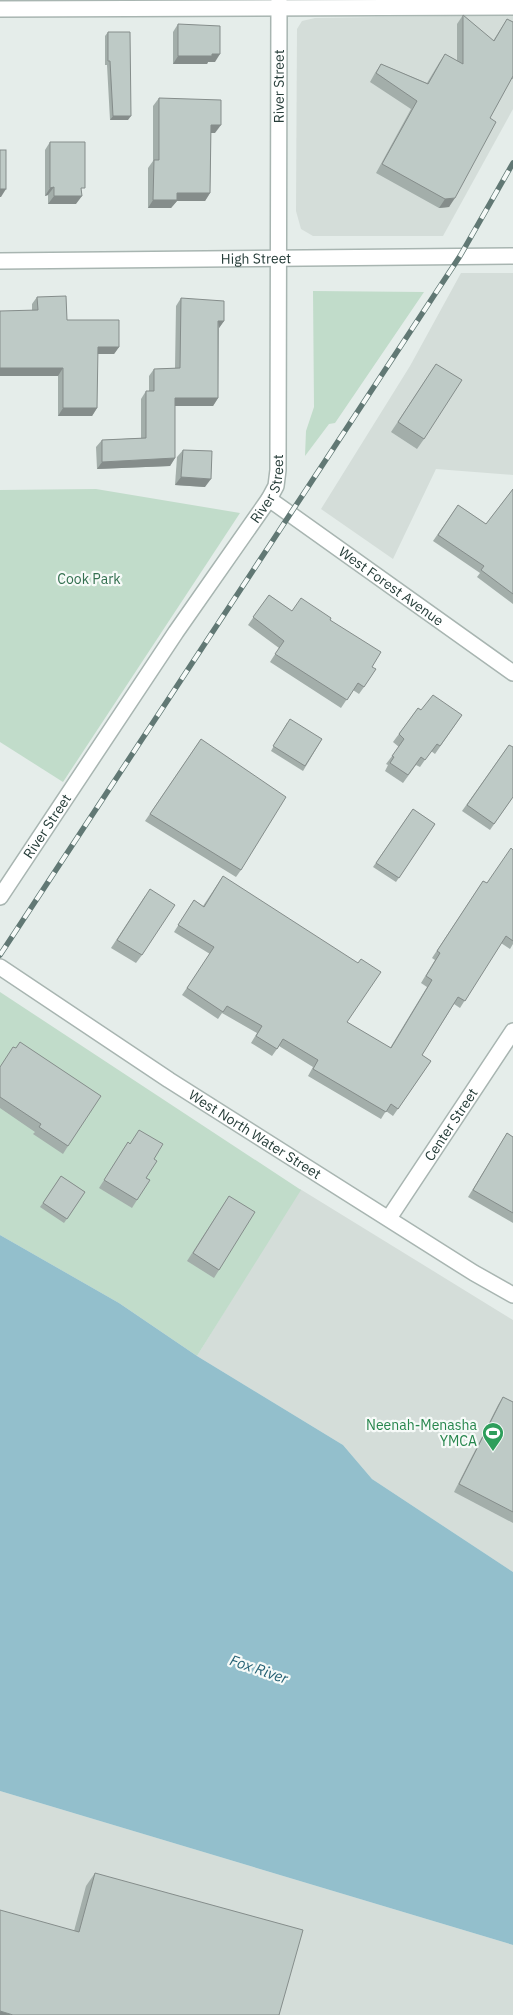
<svg xmlns="http://www.w3.org/2000/svg" width="513" height="2015" font-family="'IBM Plex Sans',sans-serif">
	<style>
		.built { fill: #d4ddd9 }
		.green { fill: #c1dcca }
		.water { fill: #93bfcc }
		.lines { fill: none; stroke-linecap: round; stroke-linejoin: round }
		.minor-casing { stroke: #a8b5b1; stroke-width: 18 }
		.minor { stroke: #fff; stroke-width: 15 }
		.rail-casing { stroke: #617874; stroke-width: 5.5 }
		.rail { stroke: #f6faf8; stroke-width: 4; stroke-dasharray: 11; stroke-linecap: butt }
		.wall { fill: #a3aeaa }
		.shaded-wall { fill: #858d8b }
		.building { fill: #becac6; stroke: #858d8b }
		.labels { text-anchor: middle; dominant-baseline: central; stroke-width: 4.5; stroke-linejoin: round; paint-order: stroke }
		.street-label { font-size: 14px; fill: #263d39; stroke: #f6faf8 }
		.park-label { font-size: 14px; fill: #347050; stroke: #f6faf8 }
		.leisure-label { font-size: 14px; fill: #27864d; stroke: #f6faf8; text-anchor: end }
		.water-label { font-size: 15px; font-style: italic; fill: #266174; stroke: #f6faf8 }
	</style>
	<rect width="100%" height="100%" fill="#e5edea"/>
	<g class="built">
		<path d="M513 15V109L443 236H313L301 229 296 211 297 29 302 21 315 18Z"/>
		<path d="M461 273H513V475L436 469 393 559 321 509 410 366Z"/>
		<path d="M300 1189 513 1320V1572L372 1479 343 1445 197 1356Z"/>
		<path d="M0 1791 513 1945V2015H0Z"/>
	</g>
	<g class="green">
		<path d="M313 291 424 292 335 423 329 424 305 456 306 431 314 407Z"/>
		<path d="M96 489 240 513 63 782 0 742V490Z"/>
		<path d="M0 992 301 1190 197 1356 119 1303 0 1235Z"/>
	</g>
	<path class="water" d="M0 1235 119 1303 197 1356 343 1445 372 1479 513 1572V1945L0 1791Z"/>
	<g class="lines">
		<g class="minor-casing">
			<g id="minor">
				<path d="M0 9 513 7"/>
				<path id="s1" d="M0 261 513 256"/>
				<path id="s2" d="M269 499 513 673"/>
				<path id="s3" d="M0 897 176 632 269 499 276 486 278 470 279 0"/>
				<path id="s4" d="M0 967 169 1080 474 1273 513 1295"/>
				<path id="s5" d="M389 1218 513 1031"/>
			</g>
		</g>
		<use href="#minor" class="minor"/>
		<g class="rail-casing">
			<path id="rail" d="M0 955 460 256 513 163"/>
		</g>
		<use href="#rail" class="rail"/>
	</g>
	<g class="wall">
		<path d="M463 15 493 41 507 19 513 22V79H511L490 118 449 207 439 208 376 173 411 109 370 82 375 73 381 64 427 83 439 63 445 54 457 61V24Z"/>
		<path d="M178 24 215 62H208L207 64H173V32Z"/>
		<path d="M108 32 128 120H110L107 65H105V36Z"/>
		<path d="M159 98 215 133H211L210 193 205 201H177L171 208H148V168L153 161V106Z"/>
		<path d="M50 142 76 204H48V195L45 196V150Z"/>
		<path d="M37 297 67 320 119 347 114 354H97V408L92 416H58V376H0L32 310V304Z"/>
		<path d="M181 298 224 321 219 328 218 398 213 406H175V458L170 466 97 469 96 447 102 440 141 438V399L146 391H149V376L154 369 175 368 176 306Z"/>
		<path d="M436 364 424 439 417 449 391 432Z"/>
		<path d="M183 450 205 487 175 485 177 457Z"/>
		<path d="M513 489V604L477 577 480 573 433 541 458 505 486 524Z"/>
		<path d="M269 595 372 667 364 687 359 694 353 690 341 708 270 662 279 648 248 625Z"/>
		<path d="M418 708 421 710 462 715 435 754 431 751 420 767 416 765 403 783 385 771 388 765 386 764 399 747 393 742Z"/>
		<path d="M287 723 322 739 303 771 271 751Z"/>
		<path d="M201 739 241 870 236 877 145 821Z"/>
		<path d="M509 745 513 797 490 830 462 811Z"/>
		<path d="M413 809 435 824 396 882 373 867Z"/>
		<path d="M513 850V944L510 949 501 943 460 1008 454 1004 422 1055 431 1061 393 1116 386 1111 381 1119 308 1076 313 1067 279 1046 272 1056 251 1043 257 1033 222 1013 218 1019 182 995 210 954 174 932 194 900 203 906 223 876 347 1022 390 1048 427 987 421 983 435 960 432 958 483 881 487 883Z"/>
		<path d="M145 896 142 955 136 963 111 948Z"/>
		<path d="M0 1066 68 1146 63 1154 33 1134 35 1132 0 1108Z"/>
		<path d="M507 1133 513 1137V1223L468 1197Z"/>
		<path d="M128 1142 154 1159 137 1200 132 1208 99 1188Z"/>
		<path d="M61 1176 85 1192 64 1223 40 1207Z"/>
		<path d="M229 1196 219 1270 214 1278 187 1261Z"/>
		<path d="M503 1397 513 1402V1523L454 1492 498 1405Z"/>
		<path d="M95 1873 279 2015 74 1931 86 1886Z"/>
	</g>
	<g class="shaded-wall">
		<path d="M212 54H220L215 62H208L207 64H173L178 56Z"/>
		<path d="M113 116H131L128 120H110Z"/>
		<path d="M211 125H221L215 133H206Z"/>
		<path d="M54 187 48 195 45 196 50 188Z"/>
		<path d="M0 189H6L1 197H0Z"/>
		<path d="M177 193H210L205 201H177L171 208H148L153 200Z"/>
		<path d="M54 196H82L76 204H48Z"/>
		<path d="M455 198 449 207 439 208 445 199Z"/>
		<path d="M218 321H224L219 328Z"/>
		<path d="M98 347H119L114 354H93Z"/>
		<path d="M0 368H63L58 376H0Z"/>
		<path d="M175 398H218L213 406H170Z"/>
		<path d="M63 408H97L92 416H58Z"/>
		<path d="M175 458 170 466 97 469 102 462Z"/>
		<path d="M181 477 211 479 205 487 175 485Z"/>
		<path d="M0 2011 13 2015H0Z"/>
	</g>
	<g class="building">
		<path d="M463 15 494 41 507 19 513 22V76L490 118 496 122 455 198 445 199 382 164 417 101 376 73 381 64 428 84 445 54 463 64Z"/>
		<path d="M178 24 220 26V54H212V56H178Z"/>
		<path d="M108 32H130L131 116H113L110 61H108Z"/>
		<path d="M159 98 221 100V125H211L210 193H177V200H153L154 160H159Z"/>
		<path d="M50 142H85V188H81L82 196H54V187L50 188Z"/>
		<rect x="0" y="150" width="6" height="39"/>
		<path d="M66 296 67 320H119V347H98L97 408H63V368H0V311L38 310 37 297Z"/>
		<path d="M181 298 224 301V321H218V398H175V458L102 462V440L146 438V391H154V369L180 368Z"/>
		<path d="M436 364 462 380 424 439 398 422Z"/>
		<path d="M183 450 212 451 211 479 181 477Z"/>
		<path d="M513 489V594L481 570 484 566 438 535 458 505 486 524Z"/>
		<path d="M269 595 292 611 301 598 331 618 330 620 381 652 372 667 376 669 364 687 358 683 347 700 275 654 284 641 253 617Z"/>
		<path d="M433 695 462 715 440 746 437 744 425 760 421 757 408 775 390 763 394 757 392 756 404 739 399 734 418 708 421 710Z"/>
		<path d="M290 719 322 739 305 766 273 746Z"/>
		<path d="M201 739 286 797 241 870 150 814Z"/>
		<path d="M509 745 513 747V797L494 824 467 805Z"/>
		<path d="M413 809 435 824 399 878 376 863Z"/>
		<path d="M511 848 513 850V941L506 936 465 1001 458 997 422 1055 431 1061 398 1109 391 1104 386 1112 313 1069 318 1060 283 1039 277 1049 256 1036 262 1026 227 1006 223 1012 187 988 214 947 178 925 194 900 204 907 223 876 358 963 361 959 381 972 347 1022 391 1048 432 980 426 976 440 953 437 951 483 881 487 883Z"/>
		<path d="M150 889 175 905 142 955 117 940Z"/>
		<path d="M20 1042 101 1096 68 1146 39 1127 41 1124 0 1097V1067L13 1047 16 1048Z"/>
		<path d="M139 1130 163 1144 154 1159 157 1161 146 1178 150 1180 137 1200 104 1180 128 1142 130 1144Z"/>
		<path d="M507 1133 513 1137V1213L473 1190Z"/>
		<path d="M61 1176 85 1192 67 1219 43 1203Z"/>
		<path d="M229 1196 255 1212 219 1270 193 1253Z"/>
		<path d="M503 1397 513 1402V1512L459 1484Z"/>
		<path d="M95 1873 303 1930 279 2015H13L0 2011V1910L79 1932Z"/>
	</g>
	<defs>
		<g id="stadium-pin" transform="scale(1.125)"><path d="M0 17L-7.5 6A9.5 9.5 0 1 1 7.5 6Z" fill="#2e9e5b" stroke="#f6faf8"/><path d="M0-5a6.5 5 0 1 0 0 10a6.5 5 0 1 0 0-10ZM-3.5-1.8h7v3.6h-7Z" fill="#fff"/></g>
	</defs>
	<g fill-rule="evenodd">
		<use href="#stadium-pin" x="493" y="1433"/>
	</g>
	<g class="labels">
		<g class="street-label">
			<text stroke="none"><textPath href="#s3" startOffset="895">River Street</textPath></text>
			<text stroke="none"><textPath href="#s1" startOffset="256">High Street</textPath></text>
			<text stroke="none"><textPath href="#s3" startOffset="490">River Street</textPath></text>
			<text stroke="none"><textPath href="#s2" startOffset="150">West Forest Avenue</textPath></text>
			<text stroke="none"><textPath href="#s3" startOffset="85">River Street</textPath></text>
			<text stroke="none"><textPath href="#s5" startOffset="112">Center Street</textPath></text>
			<text stroke="none"><textPath href="#s4" startOffset="305">West North Water Street</textPath></text>
		</g>
		<g class="park-label">
			<text x="89" y="579">Cook Park</text>
		</g>
		<g class="leisure-label">
			<text x="477" y="1425">Neenah-Menasha<tspan x="477" dy="16">YMCA</tspan></text>
		</g>
		<g class="water-label">
			<text transform="translate(259 1669) rotate(19)">Fox River</text>
		</g>
	</g>
</svg>
